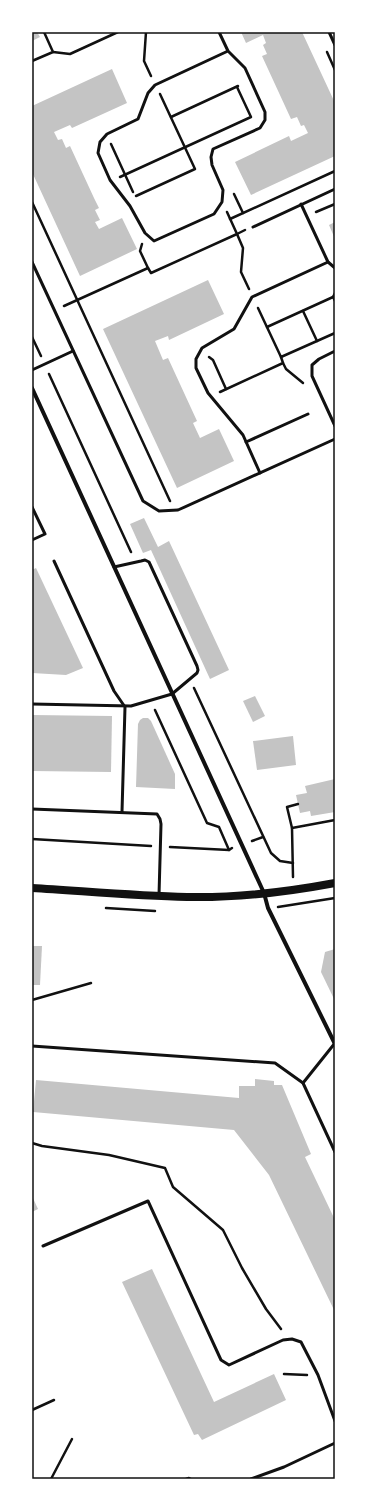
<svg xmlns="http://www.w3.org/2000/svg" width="367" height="1511" font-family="Mulish,sans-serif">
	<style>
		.building { fill: #c4c4c4 }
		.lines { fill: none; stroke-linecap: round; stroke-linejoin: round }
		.path { stroke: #111; stroke-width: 2.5 }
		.service { stroke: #111; stroke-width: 3 }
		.minor { stroke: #111; stroke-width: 4 }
		.secondary { stroke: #111; stroke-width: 8 }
		.neatline { fill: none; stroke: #111; stroke-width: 1.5 }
	</style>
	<rect width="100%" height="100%" fill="#fff"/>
	<g class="building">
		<path d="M32 32H37L40 37 32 41Z"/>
		<path d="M241 32H302L335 103V156L251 195 235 162 289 136 291 141 308 133 304 125 301 126 297 117 291 119 262 56 267 54 263 45 266 43 263 35 246 43Z"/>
		<path d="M112 69 127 103 72 128 70 125 54 132 58 140 62 139 66 148 70 146 94 198 99 208 95 210 100 220 95 222 99 229 122 218 137 249 80 276 32 172V106Z"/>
		<path d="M335 222V239L329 225Z"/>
		<path d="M208 280 224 314 169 340 168 336 155 341 163 360 168 358 191 408 197 421 193 423 200 438 219 429 234 461 177 488 103 329Z"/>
		<path d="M144 518 158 547 169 541 229 670 210 679 151 550 143 553 130 524Z"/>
		<path d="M36 568 83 668 66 675 32 673V570Z"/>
		<path d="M255 696 265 716 253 722 243 701Z"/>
		<path d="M32 715 112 716 111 772 32 771Z"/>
		<path d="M143 718H148L151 721 175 774V789L136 787 138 724 140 720Z"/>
		<path d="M293 736 296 765 257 770 253 741Z"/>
		<path d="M335 779V812L311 816 310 811 300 813 296 795 307 793 305 786Z"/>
		<path d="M32 946H42L40 985H32Z"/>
		<path d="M335 949V1001L321 972 325 952Z"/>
		<path d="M255 1079 274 1081V1085H282L311 1154 305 1157 335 1220V1312L269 1175 234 1130 33 1112 36 1080 239 1098V1086H255Z"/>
		<path d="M32 1196 38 1209 32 1212Z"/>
		<path d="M152 1269 214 1402 274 1374 286 1400 202 1440 198 1434 194 1435 122 1282Z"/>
	</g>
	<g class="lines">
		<g class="path">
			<path d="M146 32 144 61 151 76"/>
			<path d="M53 52 70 54 118 32"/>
			<path d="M327 52 335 70"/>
			<path d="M32 61 53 52 44 32"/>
			<path d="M171 117 238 86"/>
			<path d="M111 144 133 192"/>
			<path d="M120 177 251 117 237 87"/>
			<path d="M234 194 243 213"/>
			<path d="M136 196 195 169 160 94"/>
			<path d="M32 202 170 501"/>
			<path d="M316 212 335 204"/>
			<path d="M230 219 335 171"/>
			<path d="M245 230 237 234 243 248 241 272 249 289"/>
			<path d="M142 244 140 251 148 268"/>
			<path d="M333 297 335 293"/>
			<path d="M64 306 148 268 151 273 237 234 227 212"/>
			<path d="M258 308 281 357 335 333"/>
			<path d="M303 311 317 341"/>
			<path d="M267 327 333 297 335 301"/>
			<path d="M32 337 41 356"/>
			<path d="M209 357 213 360 226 389"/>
			<path d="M283 363 286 369 303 383"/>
			<path d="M49 374 131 552"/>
			<path d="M220 392 283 363 281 357"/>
			<path d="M194 688 271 853 280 861 293 863"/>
			<path d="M155 710 207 823 219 827 229 850"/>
			<path d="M292 828 335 820"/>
			<path d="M32 839 151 846"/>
			<path d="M252 841 263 837"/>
			<path d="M170 847 229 850 232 848"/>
			<path d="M293 877 292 828 287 807 298 804"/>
			<path d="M278 907 335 898"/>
			<path d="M106 908 155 911"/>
			<path d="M32 1000 91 983"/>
			<path d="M32 1143 42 1146 109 1155 165 1168 173 1187 223 1230 242 1268 266 1309 281 1329"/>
			<path d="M284 1374 307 1375"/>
			<path d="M32 1410 54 1400"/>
			<path d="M51 1479 72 1439"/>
			<path d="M186 1479 189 1478 191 1479"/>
		</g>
		<g class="service">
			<path d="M219 32 228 51 245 68 265 112V120L260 128 213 149 211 157 212 165 223 190 222 202 214 214 154 241 145 233 130 206 110 180 98 153 100 142 107 134 138 119 148 93 155 85 228 51"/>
			<path d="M329 32 335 45"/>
			<path d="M301 204 328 262 335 268"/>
			<path d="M253 227 335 189"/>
			<path d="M32 262 143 501 159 511 178 510 335 439"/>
			<path d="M335 351 319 359 312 365V376L335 426"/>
			<path d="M32 370 73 351"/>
			<path d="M246 442 308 414"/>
			<path d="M260 473 243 435 208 393 196 368V359L202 348 234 329 252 297 328 262"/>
			<path d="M32 507 45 534 32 540"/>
			<path d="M54 561 114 691 125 707 122 812"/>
			<path d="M32 704 131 706 172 694 197 673 198 670 197 666 149 562 145 560 141 561 114 567"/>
			<path d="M32 809 157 814 160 819 161 824 159 895"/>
			<path d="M32 1046 275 1063 303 1083 335 1152"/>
			<path d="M303 1083 335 1043"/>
			<path d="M43 1246 148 1201 221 1360 229 1365 283 1340 292 1339 301 1342 318 1375 335 1421"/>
			<path d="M251 1479 284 1467 335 1443"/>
		</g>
		<path class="minor" d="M32 388 264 893 268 908 335 1044"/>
		<path class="secondary" d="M32 888C83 891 135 896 187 897 236 898 287 892 335 883"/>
	</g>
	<rect width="367" height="1511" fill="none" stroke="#ffffff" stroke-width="66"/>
	<rect x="33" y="33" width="301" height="1445" class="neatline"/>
</svg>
